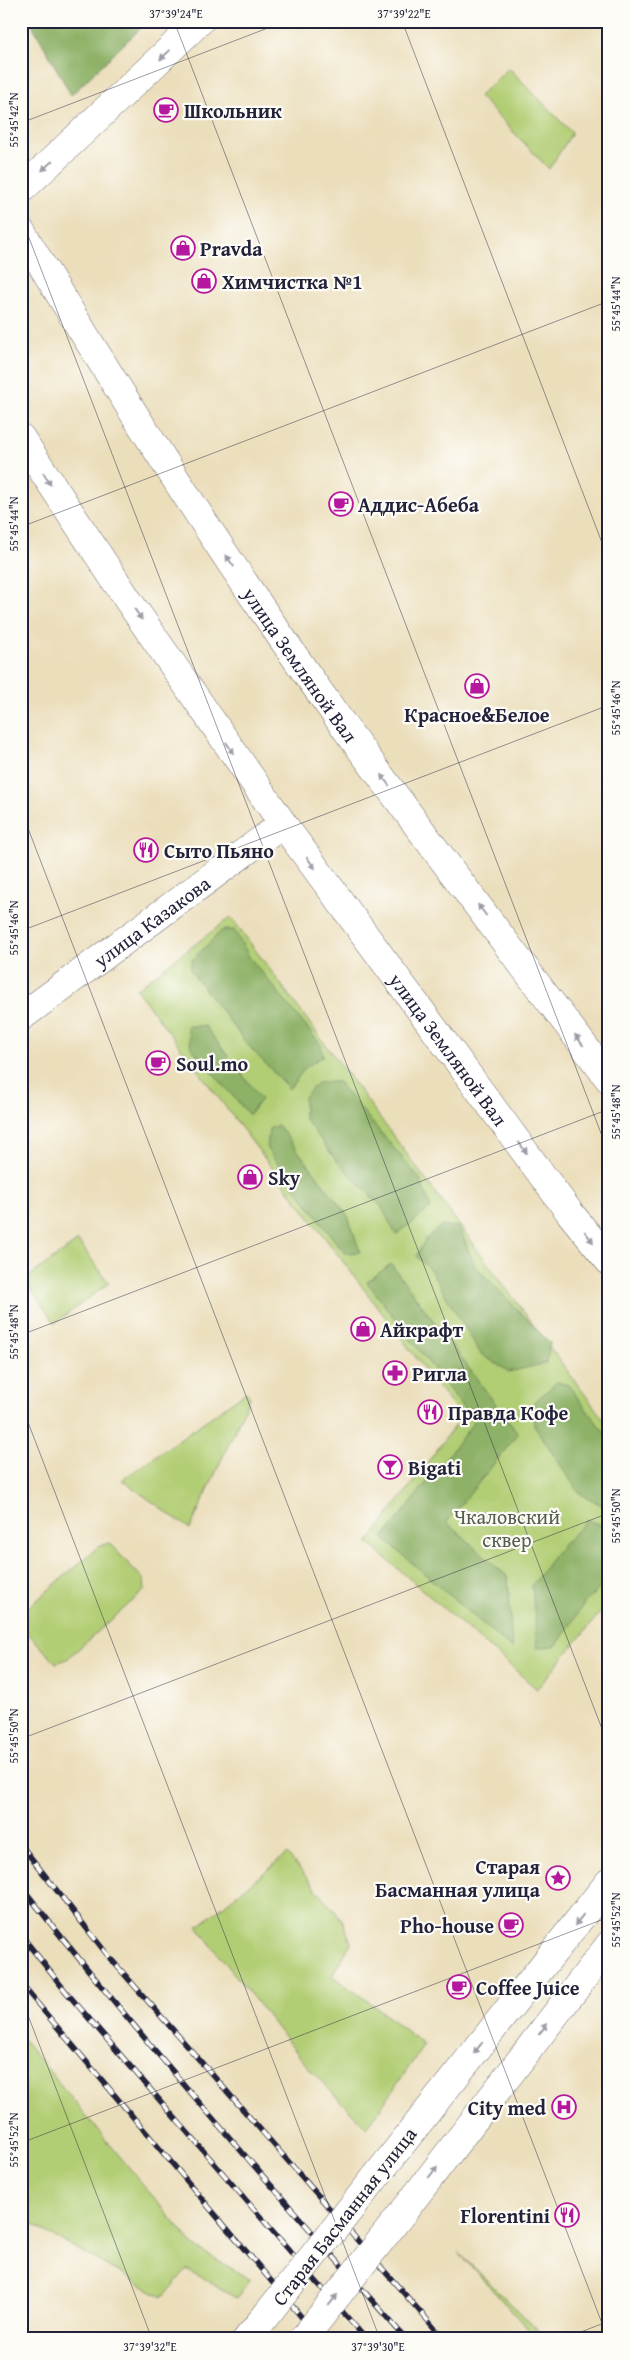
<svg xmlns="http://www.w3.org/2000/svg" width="630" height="2360" font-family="'Gentium Book Plus',serif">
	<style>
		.green { fill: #b2ce74; stroke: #6a7858 }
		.forest { fill: #8db166; stroke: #586a50 }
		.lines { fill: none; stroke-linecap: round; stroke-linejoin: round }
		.street-casing { stroke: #686468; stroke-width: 29 }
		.secondary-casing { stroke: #686468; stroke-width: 29 }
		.primary-casing { stroke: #686468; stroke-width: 29 }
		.street { stroke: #fff; stroke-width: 28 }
		.secondary { stroke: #fff; stroke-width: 28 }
		.primary { stroke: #fff; stroke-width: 28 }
		.rail-casing { stroke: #22223b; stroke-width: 5.5 }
		.rail { stroke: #fdfcf7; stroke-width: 4; stroke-dasharray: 11; stroke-linecap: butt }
		.secondary-bridge-casing { stroke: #686468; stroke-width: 29; stroke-linecap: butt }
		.secondary-bridge { stroke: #fff; stroke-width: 28 }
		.oneway { fill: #9c9ca7 }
		.ticks { fill: none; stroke: #22223b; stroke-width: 1; stroke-opacity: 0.45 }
		.labels { text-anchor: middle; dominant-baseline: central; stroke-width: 4.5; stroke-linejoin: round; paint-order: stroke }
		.poi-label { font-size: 20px; font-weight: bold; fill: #22223b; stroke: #fdfcf7; text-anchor: start }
		.street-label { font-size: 20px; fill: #22223b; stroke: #fdfcf7 }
		.park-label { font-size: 20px; fill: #545e4f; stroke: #fdfcf7 }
		.neatline { fill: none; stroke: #22223b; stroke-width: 2 }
		.ticks-label { font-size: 12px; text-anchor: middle; fill: #22223b }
	</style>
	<rect width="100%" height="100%" fill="#fdfcf7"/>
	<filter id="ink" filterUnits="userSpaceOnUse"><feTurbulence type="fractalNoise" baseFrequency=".02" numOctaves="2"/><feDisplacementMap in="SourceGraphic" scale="10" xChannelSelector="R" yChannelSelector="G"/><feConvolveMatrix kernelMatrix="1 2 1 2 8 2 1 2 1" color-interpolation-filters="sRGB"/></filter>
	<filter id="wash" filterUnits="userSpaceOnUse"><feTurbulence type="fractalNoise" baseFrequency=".0096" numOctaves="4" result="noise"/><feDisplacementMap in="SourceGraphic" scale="20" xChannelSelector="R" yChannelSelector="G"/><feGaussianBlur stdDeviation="1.12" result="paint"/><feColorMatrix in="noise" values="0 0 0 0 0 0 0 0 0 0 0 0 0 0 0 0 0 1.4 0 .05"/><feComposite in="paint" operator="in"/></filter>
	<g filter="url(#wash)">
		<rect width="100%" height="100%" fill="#ebdebb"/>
		<g class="green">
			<path d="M509 68 572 133 549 169 479 96Z"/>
			<path d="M231 917 609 1427V1602L537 1689 368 1543 461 1417 136 989Z"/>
			<path d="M78 1241 109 1283 55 1323 24 1280Z"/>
			<path d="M246 1392 250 1397 190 1529 122 1480Z"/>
			<path d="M109 1543 144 1580 145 1590 67 1659 56 1663 21 1626V1614L98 1547Z"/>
			<path d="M287 1854 343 1921 351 1943 332 1976 372 2004 424 2045 367 2128 312 2072 197 1927Z"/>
			<path d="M21 2037 194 2246 251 2280 236 2298 187 2269 163 2297 21 2218Z"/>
			<path d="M458 2252 547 2339H537Z"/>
		</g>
		<g class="forest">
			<path d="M30 21H148L71 95Z"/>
			<path d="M222 930H234L250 958 321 1045 323 1056 306 1067 289 1089 247 1044 190 970 192 960Z"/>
			<path d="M187 1026H205L261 1099 249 1115 191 1047Z"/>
			<path d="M318 1082H338L420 1179 431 1208 396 1235 381 1206 336 1160 304 1118V1097Z"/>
			<path d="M278 1125 348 1216 360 1252 345 1253 338 1245 267 1149 269 1129Z"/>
			<path d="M441 1226 459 1227 475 1266 550 1343 546 1363 509 1372 481 1354 431 1271 416 1256 426 1239Z"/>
			<path d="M391 1264 518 1434 447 1522 508 1577 512 1649 383 1538 474 1422 367 1282Z"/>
			<path d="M557 1382 568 1385 609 1439V1509L579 1493 534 1425 532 1404Z"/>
			<path d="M587 1520 609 1527V1580L586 1601 557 1645 537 1648 532 1585 557 1551Z"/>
		</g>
	</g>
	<g filter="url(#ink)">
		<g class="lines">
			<g class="street-casing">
				<path id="street" d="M21 190 200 21"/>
			</g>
			<g class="secondary-casing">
				<g id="secondary">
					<path id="s1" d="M21 1017 283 824"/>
					<path d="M374 2179 609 1882"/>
					<path d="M404 2211 609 1945"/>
					<path d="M247 2339 260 2323"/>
				</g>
			</g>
			<g class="primary-casing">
				<g id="primary">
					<path id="s2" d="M21 231C122 397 225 561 338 718 426 839 518 959 609 1079"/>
					<path id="s3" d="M21 438 130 603 283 824 570 1213 609 1261"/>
				</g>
			</g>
			<use href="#street" class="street"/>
			<use href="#secondary" class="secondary"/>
			<use href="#primary" class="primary"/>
			<g class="rail-casing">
				<g id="rail">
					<path d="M21 1845 110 1958 444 2339"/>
					<path d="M21 1886C143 2042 275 2190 406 2339"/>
					<path d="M21 1935 67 1993 366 2339"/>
					<path d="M21 1984 320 2339"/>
				</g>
			</g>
			<use href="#rail" class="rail"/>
			<g class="secondary-bridge-casing">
				<g id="secondary-bridge">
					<path d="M260 2323 374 2179"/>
					<path d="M303 2339 404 2211"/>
				</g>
			</g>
			<use href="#secondary-bridge" class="secondary-bridge"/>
		</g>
		<defs><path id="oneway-solid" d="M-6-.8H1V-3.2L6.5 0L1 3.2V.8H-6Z" transform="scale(1.25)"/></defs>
		<g class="oneway">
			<use href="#oneway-solid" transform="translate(165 55) rotate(137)"/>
			<use href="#oneway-solid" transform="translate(47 166) rotate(137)"/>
			<use href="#oneway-solid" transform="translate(47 479) rotate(58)"/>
			<use href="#oneway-solid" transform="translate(230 561) rotate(-124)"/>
			<use href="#oneway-solid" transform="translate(138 614) rotate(55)"/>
			<use href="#oneway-solid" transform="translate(230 748) rotate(55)"/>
			<use href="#oneway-solid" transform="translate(385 780) rotate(-127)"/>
			<use href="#oneway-solid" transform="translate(311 863) rotate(54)"/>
			<use href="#oneway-solid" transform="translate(482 910) rotate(-127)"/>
			<use href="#oneway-solid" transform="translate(579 1040) rotate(-127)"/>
			<use href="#oneway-solid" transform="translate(523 1148) rotate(53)"/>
			<use href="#oneway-solid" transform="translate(589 1237) rotate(52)"/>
			<use href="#oneway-solid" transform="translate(579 1920) rotate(128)"/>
			<use href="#oneway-solid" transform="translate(543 2029) rotate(-52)"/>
			<use href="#oneway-solid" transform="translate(478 2048) rotate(128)"/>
			<use href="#oneway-solid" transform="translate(433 2172) rotate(-52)"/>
			<use href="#oneway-solid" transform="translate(333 2300) rotate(-52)"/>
		</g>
	</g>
	<path class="ticks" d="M174 21 609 1154M402 21 609 561M21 123 286 21M21 217 609 1747M21 527 609 301M21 810 608 2339M21 931 609 705M21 1335 609 1109M21 1404 380 2339M21 1739 609 1513M21 1997 152 2339M21 2143 609 1917M563 2339 609 2321"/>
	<defs>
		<g id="cafe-ring" transform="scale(1.25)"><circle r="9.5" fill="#fdfcf7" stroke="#b5179e" stroke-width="1.5"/><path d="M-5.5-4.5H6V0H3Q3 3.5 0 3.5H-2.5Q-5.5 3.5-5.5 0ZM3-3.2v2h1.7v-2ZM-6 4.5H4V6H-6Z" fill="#b5179e"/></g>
		<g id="shop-ring" transform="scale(1.25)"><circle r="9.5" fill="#fdfcf7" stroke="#b5179e" stroke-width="1.5"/><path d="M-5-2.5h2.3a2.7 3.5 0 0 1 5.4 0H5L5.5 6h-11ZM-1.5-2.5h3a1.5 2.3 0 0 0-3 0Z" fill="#b5179e"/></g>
		<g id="restaurant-ring" transform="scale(1.25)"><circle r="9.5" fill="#fdfcf7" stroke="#b5179e" stroke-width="1.5"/><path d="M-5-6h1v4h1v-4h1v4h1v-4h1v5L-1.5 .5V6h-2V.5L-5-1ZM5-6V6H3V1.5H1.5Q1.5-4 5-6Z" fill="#b5179e"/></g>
		<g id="pharmacy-ring" transform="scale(1.25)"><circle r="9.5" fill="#fdfcf7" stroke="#b5179e" stroke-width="1.5"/><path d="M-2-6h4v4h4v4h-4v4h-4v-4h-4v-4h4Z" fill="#b5179e"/></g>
		<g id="bar-ring" transform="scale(1.25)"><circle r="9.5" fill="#fdfcf7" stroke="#b5179e" stroke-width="1.5"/><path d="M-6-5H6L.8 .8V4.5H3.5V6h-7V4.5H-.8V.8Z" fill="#b5179e"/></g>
		<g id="sight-ring" transform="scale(1.25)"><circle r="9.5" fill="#fdfcf7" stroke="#b5179e" stroke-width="1.5"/><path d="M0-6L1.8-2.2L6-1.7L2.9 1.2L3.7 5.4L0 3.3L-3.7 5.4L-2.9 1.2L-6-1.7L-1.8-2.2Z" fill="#b5179e"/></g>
		<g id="hospital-ring" transform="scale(1.25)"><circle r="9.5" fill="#fdfcf7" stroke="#b5179e" stroke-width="1.5"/><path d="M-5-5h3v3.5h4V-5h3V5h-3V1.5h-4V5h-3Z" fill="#b5179e"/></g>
	</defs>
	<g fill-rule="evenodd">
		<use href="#cafe-ring" x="166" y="110"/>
		<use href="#shop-ring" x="183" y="248"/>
		<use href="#shop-ring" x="204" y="281"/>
		<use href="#cafe-ring" x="341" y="504"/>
		<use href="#shop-ring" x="477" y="686"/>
		<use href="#restaurant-ring" x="146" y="850"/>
		<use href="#cafe-ring" x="158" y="1063"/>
		<use href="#shop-ring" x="250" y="1177"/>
		<use href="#shop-ring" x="363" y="1329"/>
		<use href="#pharmacy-ring" x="395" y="1373"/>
		<use href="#restaurant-ring" x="430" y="1412"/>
		<use href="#bar-ring" x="390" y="1467"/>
		<use href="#sight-ring" x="558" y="1878"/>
		<use href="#cafe-ring" x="511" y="1925"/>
		<use href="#cafe-ring" x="459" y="1987"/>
		<use href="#hospital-ring" x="564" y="2107"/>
		<use href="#restaurant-ring" x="567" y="2215"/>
	</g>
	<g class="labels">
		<g class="poi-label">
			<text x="184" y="110">Школьник</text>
			<text x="200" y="248">Pravda</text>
			<text x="222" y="281">Химчистка №1</text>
			<text x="358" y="504">Аддис-Абеба</text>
			<text x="477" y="714" text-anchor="middle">Красное&amp;Белое</text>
			<text x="164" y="850">Сыто Пьяно</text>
			<text x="176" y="1063">Soul.mo</text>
			<text x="268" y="1177">Sky</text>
			<text x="380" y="1329">Айкрафт</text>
			<text x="412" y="1373">Ригла</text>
			<text x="448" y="1412">Правда Кофе</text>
			<text x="408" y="1467">Bigati</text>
			<text x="540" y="1866" text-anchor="end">Старая<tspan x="540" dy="23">Басманная улица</tspan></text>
			<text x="494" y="1925" text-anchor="end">Pho-house</text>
			<text x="476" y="1987">Coffee Juice</text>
			<text x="546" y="2107" text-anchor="end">City med</text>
			<text x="550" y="2215" text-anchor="end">Florentini</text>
		</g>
		<g class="street-label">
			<text stroke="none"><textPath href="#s2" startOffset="516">улица Земляной Вал</textPath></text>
			<text stroke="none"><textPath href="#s1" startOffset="162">улица Казакова</textPath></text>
			<text stroke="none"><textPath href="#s3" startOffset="746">улица Земляной Вал</textPath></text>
			<text transform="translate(344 2216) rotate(-52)">Старая Басманная улица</text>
		</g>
		<g class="park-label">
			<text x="507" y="1516">Чкаловский<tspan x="507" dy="23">сквер</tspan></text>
		</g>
	</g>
	<rect width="630" height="2360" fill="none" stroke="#fdfcf7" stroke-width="55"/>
	<rect x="28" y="28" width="574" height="2304" class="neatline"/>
	<g class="ticks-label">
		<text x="176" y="18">37°39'24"E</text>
		<text x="404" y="18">37°39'22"E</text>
		<text transform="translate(14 120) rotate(-90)" y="4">55°45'42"N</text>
		<text transform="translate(616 304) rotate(-90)" y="4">55°45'44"N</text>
		<text transform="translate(14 524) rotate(-90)" y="4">55°45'44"N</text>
		<text transform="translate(616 708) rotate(-90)" y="4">55°45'46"N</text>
		<text transform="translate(14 928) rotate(-90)" y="4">55°45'46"N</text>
		<text transform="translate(616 1112) rotate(-90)" y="4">55°45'48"N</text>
		<text transform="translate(14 1332) rotate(-90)" y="4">55°45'48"N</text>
		<text transform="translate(616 1516) rotate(-90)" y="4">55°45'50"N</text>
		<text transform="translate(14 1736) rotate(-90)" y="4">55°45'50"N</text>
		<text transform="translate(616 1920) rotate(-90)" y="4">55°45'52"N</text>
		<text transform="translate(14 2140) rotate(-90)" y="4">55°45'52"N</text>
		<text x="150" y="2351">37°39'32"E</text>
		<text x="378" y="2351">37°39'30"E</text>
	</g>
</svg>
